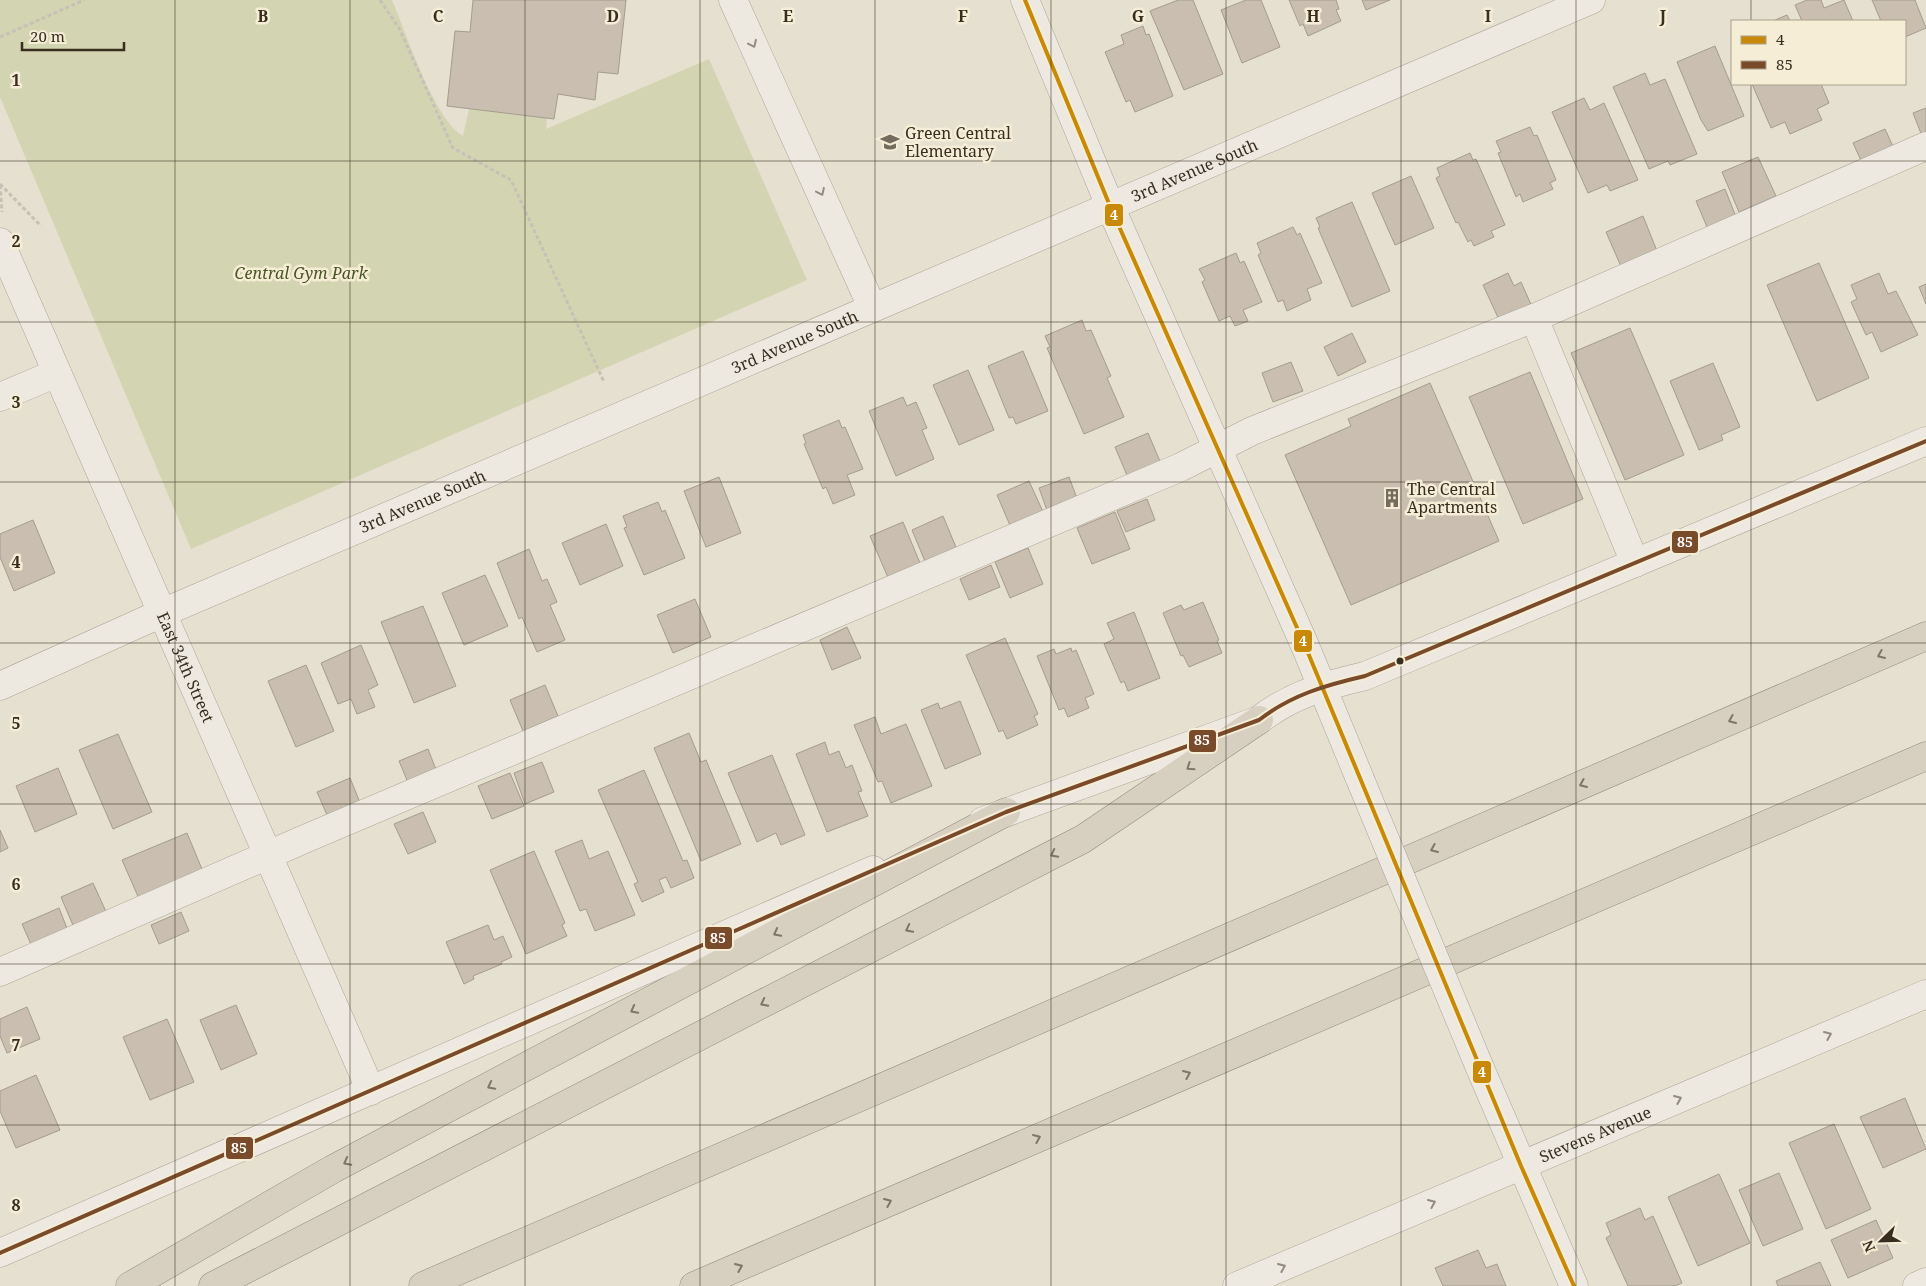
<svg xmlns="http://www.w3.org/2000/svg" width="1926" height="1286" font-family="'Noto Serif',serif">
	<style>
		.green { fill: #d3d5b2 }
		.building { fill: #c9beb0; stroke: #a59c8e }
		.lines { fill: none; stroke-linecap: round; stroke-linejoin: round }
		.minor-casing { stroke: #aaa598; stroke-width: 29 }
		.highway-casing { stroke: #908a7f; stroke-width: 29 }
		.path { stroke: #c6c1b7; stroke-width: 3; stroke-dasharray: 4 2.5; stroke-linecap: butt }
		.minor { stroke: #ede9e0; stroke-width: 28 }
		.highway { stroke: #d7cfc0; stroke-width: 28 }
		.minor-bridge-casing { stroke: #aaa598; stroke-width: 29; stroke-linecap: butt }
		.minor-bridge { stroke: #ede9e0; stroke-width: 28 }
		.bus-1-casing { stroke: #f5edd6; stroke-width: 8 }
		.bus-2-casing { stroke: #f5edd6; stroke-width: 8 }
		.bus-1 { stroke: #c88808; stroke-width: 4 }
		.bus-2 { stroke: #7a4b2a; stroke-width: 4 }
		.oneway { stroke: #938b80 }
		.oneway2 { stroke: #807667 }
		.grid { fill: none; stroke: #392d1f; stroke-width: 1; stroke-opacity: 0.55 }
		.bus-dot { fill: #392d1f; stroke: #f5edd6; stroke-width: 2 }
		.labels { text-anchor: middle; dominant-baseline: central; stroke-width: 5; stroke-linejoin: round; paint-order: stroke }
		.poi-label { font-size: 16px; fill: #392d1f; stroke: #f5edd6; text-anchor: start }
		.street-label { font-size: 16px; fill: #392d1f; stroke: #f5edd6 }
		.park-label { font-size: 16px; font-style: italic; fill: #485526; stroke: #f5edd6 }
		.grid-label { font-size: 16px; text-anchor: middle; font-weight: bold; fill: #392d1f; stroke: #f5edd6; stroke-width: 5; stroke-linejoin: round; paint-order: stroke }
		.line-badge { stroke: #f5edd6; stroke-width: 2 }
		.badge-label { font-size: 14px; text-anchor: middle; font-weight: bold; fill: #fff }
	</style>
	<rect width="100%" height="100%" fill="#e5e0cf"/>
	<path class="green" d="M0 0H392C406 33 434 119 463 136L469 109 547 118 546 129 709 59 807 280 191 549 0 97Z"/>
	<g class="building">
		<path d="M473 0H626L618 74 598 72 595 100 558 94 554 119 447 106 455 31 470 32Z"/>
		<path d="M1178 0H1193L1223 74 1184 90 1150 11Z"/>
		<path d="M1246 0H1261L1280 47 1242 63 1221 10Z"/>
		<path d="M1289 0H1336L1339 9 1336 10 1341 21 1308 36 1303 24 1300 26Z"/>
		<path d="M1362 0H1390L1366 10Z"/>
		<path d="M1807 0H1821L1824 8 1844 0 1853 21H1802L1795 5Z"/>
		<path d="M1872 0H1915L1926 28 1905 37V21H1881Z"/>
		<path d="M1787 15 1790 21H1773Z"/>
		<path d="M1143 26 1146 35 1149 34 1173 96 1135 112 1130 100 1126 102 1105 52 1124 44 1121 35Z"/>
		<path d="M1715 46 1744 116 1708 131 1701 120 1677 62Z"/>
		<path d="M1645 73 1650 85 1665 79 1697 154 1670 165 1668 161 1649 169 1613 87Z"/>
		<path d="M1752 84H1821L1829 103 1817 109 1822 120 1790 134 1785 122 1771 128Z"/>
		<path d="M1584 98 1590 110 1604 103 1638 180 1610 191 1607 185 1588 193 1552 112Z"/>
		<path d="M1926 108V134L1922 136 1913 113Z"/>
		<path d="M1530 127 1534 136 1537 135 1556 180 1550 183 1553 189 1523 202 1520 194 1516 197 1498 153 1501 152 1496 141Z"/>
		<path d="M1885 129 1896 153 1864 167 1853 143Z"/>
		<path d="M1470 153 1473 160 1476 159 1505 225 1491 231 1494 237 1474 246 1471 240 1468 242 1458 222 1456 223 1436 178 1440 176 1437 168Z"/>
		<path d="M1758 157 1776 196 1739 212 1722 172Z"/>
		<path d="M1411 176 1434 228 1395 245 1372 193Z"/>
		<path d="M1725 189 1738 222 1710 234 1696 201Z"/>
		<path d="M1352 202 1390 291 1352 307 1318 228 1320 227 1316 218Z"/>
		<path d="M1643 216 1659 256 1623 271 1606 232Z"/>
		<path d="M1293 227 1297 235 1300 233 1322 283 1307 289 1311 300 1287 311 1283 300 1278 302 1258 255 1261 253 1257 243Z"/>
		<path d="M1236 253 1240 263 1244 261 1262 302 1243 310 1248 321 1235 326 1230 316 1219 321 1202 282 1205 280 1199 269Z"/>
		<path d="M1819 263 1869 378 1817 401 1767 285Z"/>
		<path d="M1508 273 1514 286 1521 282 1533 309 1501 324 1483 285Z"/>
		<path d="M1879 273 1888 294 1896 291 1918 335 1881 352 1872 332 1866 335 1851 302 1857 299 1851 285Z"/>
		<path d="M1926 284V304L1919 287Z"/>
		<path d="M1082 320 1086 331 1091 330 1111 376 1107 378 1124 417 1084 434 1047 348 1050 347 1045 336Z"/>
		<path d="M1630 328 1684 455 1625 480 1571 353Z"/>
		<path d="M1352 333 1366 362 1338 376 1324 347Z"/>
		<path d="M1023 351 1048 411 1016 424 1013 417 1009 418 988 366Z"/>
		<path d="M1291 362 1303 391 1273 402 1262 373Z"/>
		<path d="M1713 363 1740 427 1721 435 1723 440 1699 450 1670 381Z"/>
		<path d="M968 370 994 430 959 445 933 385Z"/>
		<path d="M1530 372 1583 499 1523 524 1469 397Z"/>
		<path d="M1430 383 1499 541 1351 605 1285 455 1351 426 1348 419Z"/>
		<path d="M903 397 907 406 916 402 927 428 922 430 934 459 896 476 869 411Z"/>
		<path d="M839 420 842 428 845 427 863 469 847 475 855 495 833 504 826 487 823 489 804 444 806 443 803 435Z"/>
		<path d="M1148 433 1162 466 1129 480 1115 447Z"/>
		<path d="M719 477 741 533 706 547 684 491Z"/>
		<path d="M1069 477 1078 501 1048 513 1039 488Z"/>
		<path d="M1029 481 1045 516 1012 530 997 495Z"/>
		<path d="M1147 499 1155 520 1126 532 1117 511Z"/>
		<path d="M658 502 662 512 665 510 685 558 644 575 624 528 627 527 623 516Z"/>
		<path d="M1115 512 1130 549 1092 564 1077 528Z"/>
		<path d="M943 516 958 552 927 566 912 530Z"/>
		<path d="M33 520 55 573 14 591 0 557V534Z"/>
		<path d="M903 522 922 568 890 582 870 536Z"/>
		<path d="M606 524 623 566 580 585 562 543Z"/>
		<path d="M1028 548 1043 584 1010 598 995 562Z"/>
		<path d="M529 549 542 581 547 579 557 602 550 605 565 640 537 652 522 617 519 619 497 563Z"/>
		<path d="M991 565 1000 587 969 600 960 579Z"/>
		<path d="M485 575 508 626 464 645 442 593Z"/>
		<path d="M695 599 711 637 673 653 657 615Z"/>
		<path d="M1203 602 1219 640 1217 641 1222 653 1189 667 1183 655 1181 656 1163 613 1181 605 1184 610Z"/>
		<path d="M423 606 456 686 414 703 381 622Z"/>
		<path d="M1134 612 1160 678 1128 691 1124 681 1121 683 1104 644 1114 639 1107 623Z"/>
		<path d="M847 627 861 658 832 670 820 640Z"/>
		<path d="M1005 638 1038 714 1034 716 1038 725 1007 739 1003 730 999 732 966 655Z"/>
		<path d="M361 645 378 685 368 690 375 707 357 714 351 699 338 704 321 663Z"/>
		<path d="M1071 648 1072 652 1076 650 1094 694 1085 698 1089 708 1068 717 1064 708 1059 710 1037 656 1054 649 1056 654Z"/>
		<path d="M306 665 334 731 296 747 268 681Z"/>
		<path d="M545 685 558 716 523 731 510 700Z"/>
		<path d="M960 701 981 754 945 769 921 710 938 703 940 709Z"/>
		<path d="M875 717 881 734 906 724 932 786 891 803 882 781 878 782 854 725Z"/>
		<path d="M689 733 701 762 706 760 741 844 701 861 654 748Z"/>
		<path d="M118 734 152 812 113 829 79 750Z"/>
		<path d="M825 742 829 755 839 751 846 768 852 765 862 791 858 792 868 816 827 832 796 754Z"/>
		<path d="M428 749 440 780 412 792 399 761Z"/>
		<path d="M772 755 805 835 781 845 776 833 757 842 728 773Z"/>
		<path d="M542 762 554 792 525 804 514 773Z"/>
		<path d="M58 768 77 814 35 832 16 786Z"/>
		<path d="M644 770 683 861 687 860 694 878 671 888 666 877 659 880 664 892 642 902 634 884 638 882 598 790Z"/>
		<path d="M510 773 524 806 492 819 478 786Z"/>
		<path d="M350 778 363 810 331 824 317 792Z"/>
		<path d="M423 812 436 842 408 854 394 824Z"/>
		<path d="M0 830 8 848 0 852Z"/>
		<path d="M187 833 204 874 140 901 122 860Z"/>
		<path d="M582 840 589 859 608 851 635 915 595 931 586 909 580 911 555 851Z"/>
		<path d="M534 851 565 923 562 925 567 936 526 954 490 870Z"/>
		<path d="M93 883 108 916 75 930 61 897Z"/>
		<path d="M59 908 70 936 34 951 22 924Z"/>
		<path d="M181 912 189 931 159 944 151 925Z"/>
		<path d="M488 925 494 940 503 936 512 957 501 962 502 964 473 976 474 979 464 984 446 942Z"/>
		<path d="M236 1005 257 1054 221 1070 200 1020Z"/>
		<path d="M27 1007 40 1039 7 1053 0 1036V1019Z"/>
		<path d="M167 1019 194 1082 150 1100 123 1037Z"/>
		<path d="M36 1075 60 1130 16 1148 0 1111V1091Z"/>
		<path d="M1905 1098 1926 1149 1883 1168 1860 1117Z"/>
		<path d="M1834 1124 1871 1209 1826 1229 1789 1143Z"/>
		<path d="M1779 1173 1803 1229 1763 1246 1739 1190Z"/>
		<path d="M1719 1174 1750 1243 1698 1266 1668 1197Z"/>
		<path d="M1640 1208 1645 1220 1653 1216 1682 1283 1675 1286H1628L1606 1238 1611 1235 1606 1223Z"/>
		<path d="M1876 1220 1893 1258 1848 1278 1831 1240Z"/>
		<path d="M1478 1250 1486 1268 1497 1264 1506 1286H1443L1435 1268Z"/>
		<path d="M1820 1262 1831 1286H1778L1776 1281Z"/>
	</g>
	<g class="lines">
		<g class="minor-casing">
			<g id="minor">
				<path d="M733 0 872 307"/>
				<path d="M1025 0 1110 206 1306 648 1360 779"/>
				<path id="s1" d="M0 242 371 1091"/>
				<path d="M1534 318 1635 563"/>
				<path d="M0 397 57 373"/>
				<path id="s2" d="M0 686 162 613 1591 0"/>
				<path d="M983 821 1259 720C1291 695 1326 685 1365 676L1926 441"/>
				<path d="M0 972 307 838 1181 467 1252 431 1534 318 1926 146"/>
				<path d="M1480 1068 1574 1286"/>
				<path d="M0 1253 873 870"/>
				<path id="s3" d="M1237 1286 1926 994"/>
				<path d="M1917 1286 1926 1282"/>
			</g>
		</g>
		<g class="highway-casing">
			<g id="highway">
				<path d="M130 1286 333 1169 1006 812"/>
				<path d="M213 1286 1083 839 1259 720"/>
				<path d="M423 1286 1926 636"/>
				<path d="M694 1286 1926 756"/>
			</g>
		</g>
		<g class="path">
			<path d="M380 0 399 28 453 148 511 180 604 382"/>
			<path d="M0 37 84 0"/>
			<path d="M0 184 41 226"/>
			<path d="M0 185 2 212"/>
		</g>
		<use href="#minor" class="minor"/>
		<use href="#highway" class="highway"/>
		<g class="minor-bridge-casing">
			<path id="minor-bridge" d="M1360 779 1480 1068"/>
		</g>
		<use href="#minor-bridge" class="minor-bridge"/>
		<g class="bus-1-casing">
			<path id="bus-1" d="M1025 0 1110 206 1306 648 1521 1166 1574 1286"/>
		</g>
		<g class="bus-2-casing">
			<path id="bus-2" d="M0 1253 1006 812 1259 720C1291 695 1326 685 1365 676L1926 441"/>
		</g>
		<use href="#bus-1" class="bus-1"/>
		<use href="#bus-2" class="bus-2"/>
	</g>
	<defs><path id="oneway-chevron" d="M-2-3.5L2.5 0L-2 3.5" fill="none" stroke-width="1.6" stroke-linecap="round" stroke-linejoin="round" transform="scale(1.25)"/></defs>
	<g class="oneway">
		<use href="#oneway-chevron" transform="translate(753 44) rotate(65)"/>
		<use href="#oneway-chevron" transform="translate(821 192) rotate(65)"/>
		<use href="#oneway-chevron" transform="translate(1828 1035) rotate(-23)"/>
		<use href="#oneway-chevron" transform="translate(1678 1099) rotate(-23)"/>
		<use href="#oneway-chevron" transform="translate(1432 1203) rotate(-23)"/>
		<use href="#oneway-chevron" transform="translate(1282 1267) rotate(-23)"/>
	</g>
	<g class="oneway2">
		<use href="#oneway-chevron" transform="translate(1881 655) rotate(157)"/>
		<use href="#oneway-chevron" transform="translate(1732 720) rotate(157)"/>
		<use href="#oneway-chevron" transform="translate(1190 767) rotate(146)"/>
		<use href="#oneway-chevron" transform="translate(1583 784) rotate(157)"/>
		<use href="#oneway-chevron" transform="translate(1434 849) rotate(157)"/>
		<use href="#oneway-chevron" transform="translate(1054 854) rotate(153)"/>
		<use href="#oneway-chevron" transform="translate(909 929) rotate(153)"/>
		<use href="#oneway-chevron" transform="translate(777 933) rotate(152)"/>
		<use href="#oneway-chevron" transform="translate(764 1003) rotate(153)"/>
		<use href="#oneway-chevron" transform="translate(634 1010) rotate(152)"/>
		<use href="#oneway-chevron" transform="translate(1187 1074) rotate(-23)"/>
		<use href="#oneway-chevron" transform="translate(491 1086) rotate(152)"/>
		<use href="#oneway-chevron" transform="translate(1037 1138) rotate(-23)"/>
		<use href="#oneway-chevron" transform="translate(347 1162) rotate(152)"/>
		<use href="#oneway-chevron" transform="translate(888 1202) rotate(-23)"/>
		<use href="#oneway-chevron" transform="translate(739 1267) rotate(-23)"/>
	</g>
	<path class="grid" d="M175 0V1286M350 0V1286M525 0V1286M700 0V1286M875 0V1286M1051 0V1286M1226 0V1286M1401 0V1286M1576 0V1286M1751 0V21M1751 84V1286M0 161H1926M0 322H1926M0 482H1926M0 643H1926M0 804H1926M0 964H1926M0 1125H1926"/>
	<defs>
		<g id="school-bare" transform="scale(1.5)"><path d="M0-5L7-2L0 1L-7-2ZM-4 1L0 2.5L4 1V4Q0 6-4 4Z" fill="#756c5d" stroke="#f5edd6" stroke-width="2.5" paint-order="stroke"/></g>
		<g id="building-bare" transform="scale(1.5)"><path d="M-4-6H4V6H1V3H-1V6H-4ZM-2.5-4.3h1.7v1.8h-1.7ZM.8-4.3h1.7v1.8H.8ZM-2.5-1h1.7V.8h-1.7ZM.8-1h1.7V.8H.8Z" fill="#756c5d" stroke="#f5edd6" stroke-width="2.5" paint-order="stroke"/></g>
	</defs>
	<g fill-rule="evenodd">
		<use href="#school-bare" x="890" y="142"/>
		<use href="#building-bare" x="1392" y="498"/>
	</g>
	<circle class="bus-dot" cx="1400" cy="661" r="4.5"/>
	<g class="labels">
		<g class="poi-label">
			<text x="905" y="133">Green Central<tspan x="905" dy="18">Elementary</tspan></text>
			<text x="1407" y="489">The Central<tspan x="1407" dy="18">Apartments</tspan></text>
		</g>
		<g class="street-label">
			<text stroke="none"><textPath href="#s2" startOffset="1301">3rd Avenue South</textPath></text>
			<text stroke="none"><textPath href="#s2" startOffset="866">3rd Avenue South</textPath></text>
			<text stroke="none"><textPath href="#s2" startOffset="461">3rd Avenue South</textPath></text>
			<text stroke="none"><textPath href="#s1" startOffset="464">East 34th Street</textPath></text>
			<text stroke="none"><textPath href="#s3" startOffset="389">Stevens Avenue</textPath></text>
		</g>
		<g class="park-label">
			<text x="301" y="273">Central Gym Park</text>
		</g>
	</g>
	<g class="grid-label">
		<text x="263" y="22">B</text>
		<text x="438" y="22">C</text>
		<text x="613" y="22">D</text>
		<text x="788" y="22">E</text>
		<text x="963" y="22">F</text>
		<text x="1138" y="22">G</text>
		<text x="1313" y="22">H</text>
		<text x="1488" y="22">I</text>
		<text x="1663" y="22">J</text>
		<text x="16" y="86">1</text>
		<text x="16" y="247">2</text>
		<text x="16" y="408">3</text>
		<text x="16" y="568">4</text>
		<text x="16" y="729">5</text>
		<text x="16" y="890">6</text>
		<text x="16" y="1051">7</text>
		<text x="16" y="1211">8</text>
	</g>
	<g class="line-badge">
		<rect x="1104" y="203" width="20" height="24" rx="5" fill="#c88808"/>
		<rect x="1671" y="530" width="28" height="24" rx="5" fill="#7a4b2a"/>
		<rect x="1293" y="629" width="20" height="24" rx="5" fill="#c88808"/>
		<rect x="1188" y="729" width="29" height="24" rx="5" fill="#7a4b2a"/>
		<rect x="704" y="926" width="29" height="24" rx="5" fill="#7a4b2a"/>
		<rect x="1472" y="1060" width="20" height="24" rx="5" fill="#c88808"/>
		<rect x="225" y="1136" width="29" height="24" rx="5" fill="#7a4b2a"/>
	</g>
	<g class="badge-label">
		<text x="1114" y="220">4</text>
		<text x="1685" y="547">85</text>
		<text x="1303" y="646">4</text>
		<text x="1202" y="745">85</text>
		<text x="718" y="943">85</text>
		<text x="1482" y="1077">4</text>
		<text x="239" y="1153">85</text>
	</g>
	<rect x="1731" y="20" width="175" height="65" fill="#f5edd6" stroke="#aaa08d"/>
	<rect x="1741" y="36" width="25" height="8" fill="#c88808" stroke="#aaa08d"/>
	<text x="1776" y="45" font-size="15" fill="#392d1f">4</text>
	<rect x="1741" y="61" width="25" height="8" fill="#7a4b2a" stroke="#aaa08d"/>
	<text x="1776" y="70" font-size="15" fill="#392d1f">85</text>
	<g transform="translate(1881 1241) rotate(247)" stroke="#f5edd6" stroke-width="4" paint-order="stroke">
	<path d="M0-4L9 19L0 12L-9 19Z" fill="#392d1f"/>
	<text y="-8" font-size="14" font-weight="bold" text-anchor="middle" fill="#392d1f">N</text>
	</g>
	<path d="M22 42v8h102v-8" fill="none" stroke="#392d1f" stroke-width="2.5"/>
	<text x="30" y="42" font-size="15" fill="#392d1f" stroke="#f5edd6" stroke-width="4" paint-order="stroke">20 m</text>
</svg>
